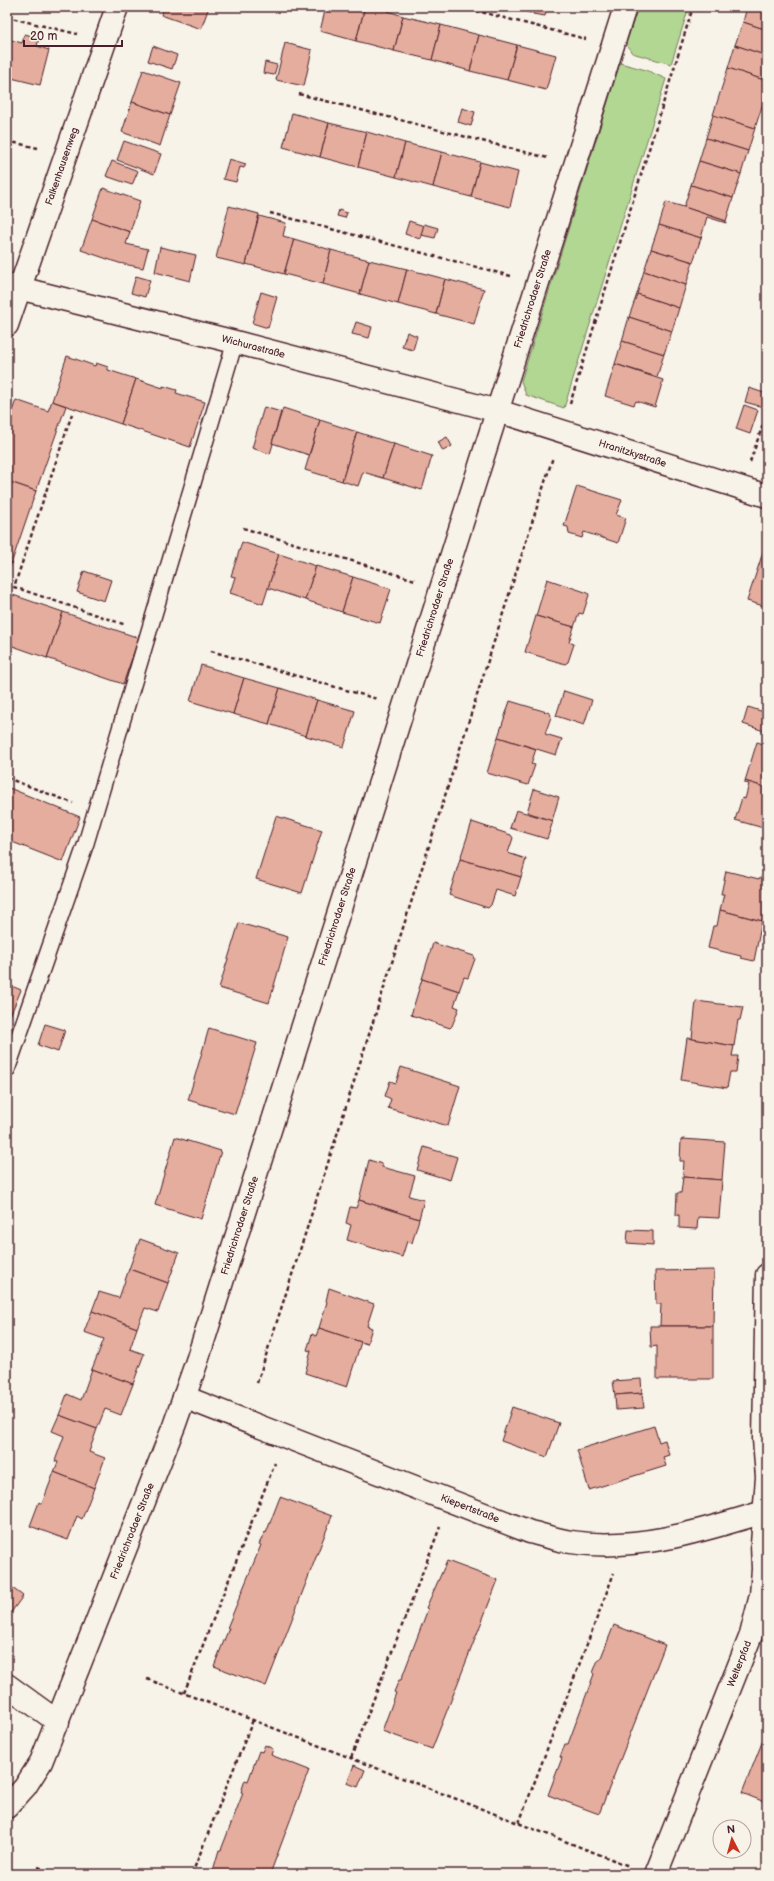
<svg xmlns="http://www.w3.org/2000/svg" width="774" height="1881" font-family="'Balsamiq Sans',sans-serif">
	<style>
		.green { fill: #b1d793; stroke: #7e7b5f }
		.building { fill: #e5ad9d; stroke: #4a1f2b }
		.lines { fill: none; stroke-linecap: round; stroke-linejoin: round }
		.lane-casing { stroke: #4a1f2b; stroke-width: 18 }
		.street-casing { stroke: #4a1f2b; stroke-width: 25 }
		.path { stroke: #4a1f2b; stroke-width: 2.5; stroke-dasharray: 4 3; stroke-linecap: butt }
		.lane { stroke: #f7f3e8; stroke-width: 15 }
		.street { stroke: #f7f3e8; stroke-width: 22 }
		.labels { text-anchor: middle; dominant-baseline: central; stroke-width: 3; stroke-linejoin: round; paint-order: stroke }
		.street-label { font-size: 10px; fill: #4a1f2b; stroke: #f7f3e8 }
	</style>
	<rect width="100%" height="100%" fill="#f7f3e8"/>
	<filter id="ink" filterUnits="userSpaceOnUse"><feTurbulence type="fractalNoise" baseFrequency=".025" numOctaves="2"/><feDisplacementMap in="SourceGraphic" scale="8" xChannelSelector="R" yChannelSelector="G"/><feConvolveMatrix kernelMatrix="1 2 1 2 8 2 1 2 1" color-interpolation-filters="sRGB"/></filter>
	<g filter="url(#ink)">
		<g class="green">
			<path d="M638 7H689L671 64 632 53 626 44Z"/>
			<path d="M620 63 646 70 666 79 564 408 526 395 521 381Z"/>
		</g>
		<g class="building">
			<path d="M164 7H209L201 29 161 15Z"/>
			<path d="M326 7H365L356 41 320 31Z"/>
			<path d="M365 7 377 9 378 7H389L388 11 403 16 394 51 356 41Z"/>
			<path d="M520 7H533L531 13 519 10Z"/>
			<path d="M535 7H547L545 16 533 14Z"/>
			<path d="M747 7H767V30L743 22Z"/>
			<path d="M403 16 441 25 432 60 394 51Z"/>
			<path d="M743 22 767 30V56L735 45Z"/>
			<path d="M441 25 479 35 470 71 432 60Z"/>
			<path d="M25 34 39 38 37 46 49 50 40 85 7 77V54L11 40 22 43Z"/>
			<path d="M479 35 517 45 507 80 470 71Z"/>
			<path d="M7 39 11 40 7 54Z"/>
			<path d="M285 43 312 50 304 86 276 80Z"/>
			<path d="M517 45 556 55 546 90 507 80Z"/>
			<path d="M735 45 767 56V81L728 68Z"/>
			<path d="M153 46 177 55 172 69 148 61Z"/>
			<path d="M265 62 277 65 274 75 263 73Z"/>
			<path d="M728 68 767 81V91L755 128 713 115Z"/>
			<path d="M143 70 181 83 170 115 132 102Z"/>
			<path d="M132 102 170 115 160 146 122 132Z"/>
			<path d="M462 108 475 112 471 126 458 122Z"/>
			<path d="M292 113 329 123 320 157 283 147Z"/>
			<path d="M713 115 755 128 748 151 706 138Z"/>
			<path d="M329 123 367 132 358 167 320 157Z"/>
			<path d="M367 132 405 143 396 177 358 167Z"/>
			<path d="M706 138 748 151 741 174 699 161Z"/>
			<path d="M124 141 161 154 154 174 117 160Z"/>
			<path d="M405 143 442 152 433 187 396 177Z"/>
			<path d="M442 152 480 162 471 197 433 187Z"/>
			<path d="M229 159 246 164 244 168 240 167 236 182 223 179Z"/>
			<path d="M112 161 138 171 132 185 106 176Z"/>
			<path d="M699 161 741 174 733 198 691 185Z"/>
			<path d="M480 162 518 172 510 207 471 197Z"/>
			<path d="M691 185 733 198 726 221 684 207Z"/>
			<path d="M103 188 140 201 130 232 92 219Z"/>
			<path d="M666 202 684 207 726 221V223L707 217 701 238 659 225Z"/>
			<path d="M229 206 259 214 246 265 216 258Z"/>
			<path d="M339 210 347 213 345 218 337 216Z"/>
			<path d="M259 216 286 223 283 236 294 239 284 274 246 264Z"/>
			<path d="M92 219 130 232 126 244 148 249 143 268 119 263 81 250Z"/>
			<path d="M409 221 424 226 420 239 405 234Z"/>
			<path d="M424 224 438 228 435 238 421 235Z"/>
			<path d="M659 225 701 238 693 262 651 249Z"/>
			<path d="M294 239 331 250 323 284 284 274Z"/>
			<path d="M160 247 196 255 190 281 155 272Z"/>
			<path d="M651 249 693 262 686 285 644 271Z"/>
			<path d="M331 250 369 260 360 294 323 284Z"/>
			<path d="M369 260 407 269 398 304 360 294Z"/>
			<path d="M407 269 445 279 436 314 398 304Z"/>
			<path d="M644 271 686 285 679 308 637 294Z"/>
			<path d="M136 276 150 280 145 297 131 293Z"/>
			<path d="M445 279 484 289 474 324 436 314Z"/>
			<path d="M261 292 277 297 268 328 252 323Z"/>
			<path d="M637 294 679 308 672 331 629 317Z"/>
			<path d="M629 317 672 331 664 354 622 341Z"/>
			<path d="M356 322 372 327 369 338 352 334Z"/>
			<path d="M407 332 417 336 413 350 402 347Z"/>
			<path d="M622 341 664 354 657 377 615 364Z"/>
			<path d="M67 356 95 366 96 363 108 367V370L136 379 121 424 52 401Z"/>
			<path d="M615 364 663 380 655 407 636 401 634 405 605 396Z"/>
			<path d="M136 379 163 388V386L177 390 176 393 205 402 190 447 121 424Z"/>
			<path d="M749 388 767 394 763 407 745 402Z"/>
			<path d="M16 400 48 411 52 401 66 406 36 491 7 481V425Z"/>
			<path d="M744 405 758 410 750 434 736 429Z"/>
			<path d="M264 407 281 412 272 443 273 444 270 454 252 448Z"/>
			<path d="M283 408 320 420 309 455 272 443Z"/>
			<path d="M320 420 357 432 342 481 305 470Z"/>
			<path d="M357 432 394 444 383 478 363 472 358 486 342 481Z"/>
			<path d="M447 437 452 446 443 451 438 442Z"/>
			<path d="M394 444 432 456 422 490 383 478Z"/>
			<path d="M7 481 36 491 7 576Z"/>
			<path d="M577 486 622 500 616 515 626 518 618 543 584 532 582 538 569 534 568 527 564 526Z"/>
			<path d="M242 542 279 554 263 604 230 593 235 577 231 576Z"/>
			<path d="M766 543H767V607L747 601Z"/>
			<path d="M279 554 316 566 305 600 268 588Z"/>
			<path d="M316 566 353 577 342 612 305 600Z"/>
			<path d="M84 571 111 580 104 601 77 592Z"/>
			<path d="M353 577 391 589 380 623 342 612Z"/>
			<path d="M547 579 588 593 589 595 583 614 579 613 574 627 536 616Z"/>
			<path d="M7 593 63 612 47 658 7 644Z"/>
			<path d="M63 612 139 638 123 684 47 658Z"/>
			<path d="M536 616 574 627 569 642 574 644 568 662 565 664 525 652Z"/>
			<path d="M201 665 244 678 233 714 190 701Z"/>
			<path d="M244 678 280 688 269 724 233 714Z"/>
			<path d="M280 688 317 700 306 736 269 724Z"/>
			<path d="M564 691 592 700 584 725 556 716Z"/>
			<path d="M317 700 355 711 344 747 306 736Z"/>
			<path d="M510 701 550 713 551 717 545 734 562 739 556 755 498 737Z"/>
			<path d="M748 707 767 713V732L743 724Z"/>
			<path d="M498 737 536 749 531 764 535 765 528 785 487 773Z"/>
			<path d="M757 742 767 745V788L745 781Z"/>
			<path d="M745 781 767 788V829L735 820 742 798 745 799 749 784 745 783Z"/>
			<path d="M7 787 80 817 63 862 7 840Z"/>
			<path d="M534 789 559 797 552 821 527 812Z"/>
			<path d="M516 810 553 821 547 839 510 828Z"/>
			<path d="M276 816 322 830 302 893 256 879Z"/>
			<path d="M472 822 511 835 513 838 508 853 526 859 521 877 460 859Z"/>
			<path d="M460 859 521 877 515 896 496 890 491 905 488 908 449 895Z"/>
			<path d="M726 871 759 879 760 877 767 879V900L762 921 720 910 724 894H721Z"/>
			<path d="M720 910 762 921 754 961 741 958V956L708 948 713 926H717Z"/>
			<path d="M239 923 288 937 269 1003 219 988Z"/>
			<path d="M433 943 474 956 475 959 468 978 464 977 459 991 422 979Z"/>
			<path d="M422 979 459 991 454 1006 459 1008 452 1026 450 1028 411 1015Z"/>
			<path d="M7 984 21 990 7 1023Z"/>
			<path d="M696 1001 743 1007 740 1020H738L734 1046 692 1039Z"/>
			<path d="M45 1024 65 1030 58 1052 38 1045Z"/>
			<path d="M209 1028 257 1043 235 1114 188 1100Z"/>
			<path d="M687 1038 734 1046 732 1056H738L736 1072H730L727 1088 681 1080Z"/>
			<path d="M401 1067 460 1086 448 1126 388 1108 391 1099 385 1096 390 1081 396 1083Z"/>
			<path d="M175 1137 221 1151 201 1219 155 1205Z"/>
			<path d="M683 1139 725 1142 722 1180 683 1177 684 1161H680L681 1140Z"/>
			<path d="M424 1147 457 1157 450 1180 417 1170Z"/>
			<path d="M369 1160 382 1164V1167L415 1176 409 1196 424 1200 419 1219 359 1200Z"/>
			<path d="M683 1177 722 1180 719 1218 698 1217 697 1229 679 1228V1215H676L677 1193H681Z"/>
			<path d="M359 1200 419 1219 412 1243 407 1241 402 1257 347 1240 351 1225 346 1223 350 1207 356 1208Z"/>
			<path d="M628 1230 653 1231V1245L627 1243Z"/>
			<path d="M140 1239 179 1253 168 1283 129 1269Z"/>
			<path d="M129 1269 168 1283 158 1312 145 1308 137 1328 92 1311 99 1292 119 1298Z"/>
			<path d="M714 1270 713 1326H660L661 1304H656L655 1271Z"/>
			<path d="M329 1288 374 1304 367 1326 372 1328 367 1344 319 1328 327 1302 326 1301Z"/>
			<path d="M92 1311 137 1328 130 1349 144 1354 133 1384 92 1369 104 1339 84 1332Z"/>
			<path d="M650 1326H713V1379H657V1346L651 1347Z"/>
			<path d="M319 1328 361 1342 347 1387 305 1373 311 1351 307 1350 312 1334 316 1336Z"/>
			<path d="M92 1369 133 1384 121 1415 105 1409 97 1429 59 1415 67 1394 81 1400Z"/>
			<path d="M641 1379 642 1393 615 1395 613 1381Z"/>
			<path d="M642 1393 644 1408 616 1410 615 1395Z"/>
			<path d="M512 1407 559 1423 547 1457 501 1441Z"/>
			<path d="M59 1415 97 1429 89 1452 105 1458 94 1488 54 1472 58 1462 55 1461 64 1436 52 1431Z"/>
			<path d="M654 1426 659 1442 665 1440 669 1455 663 1457 666 1466 589 1490 577 1450Z"/>
			<path d="M54 1472 94 1488 82 1519 77 1516 68 1540 30 1526 39 1502 42 1504Z"/>
			<path d="M280 1497 332 1516 266 1686 214 1666 229 1628H227L261 1545 259 1544 265 1532 266 1533Z"/>
			<path d="M447 1561 498 1580 432 1749 382 1731 396 1693 394 1692 399 1680H401L428 1609 426 1608Z"/>
			<path d="M7 1584 23 1596 7 1618Z"/>
			<path d="M614 1625 665 1645 599 1814 548 1795 562 1758 560 1757 565 1744H568L594 1674 593 1673 598 1660H600Z"/>
			<path d="M767 1730V1803L742 1793Z"/>
			<path d="M265 1745 273 1749 271 1755 309 1770 270 1874H212L219 1850H221L243 1793 241 1792 245 1780 248 1781 259 1751 262 1752Z"/>
			<path d="M354 1765 365 1770 358 1787 347 1783Z"/>
		</g>
		<g class="lines">
			<g class="lane-casing">
				<path id="lane" d="M7 1070 86 843 235 342"/>
			</g>
			<g class="street-casing">
				<g id="street">
					<path id="s1" d="M7 285 235 342 498 411 767 496"/>
					<path id="s2" d="M7 325 117 7"/>
					<path id="s3" d="M184 1397 530 1532C543 1535 557 1540 571 1542 638 1552 704 1530 767 1511"/>
					<path d="M7 1685 58 1722"/>
					<path id="s4" d="M7 1807 25 1787 41 1762 174 1426 197 1361 625 7"/>
					<path id="s5" d="M656 1874 751 1635 761 1595 763 1569 762 1544 767 1477 764 1439 767 1275"/>
				</g>
			</g>
			<g class="path">
				<path d="M462 7 586 39"/>
				<path d="M7 17 77 34"/>
				<path d="M299 94 548 158"/>
				<path d="M7 141 38 148"/>
				<path d="M270 213 511 276"/>
				<path d="M570 404 693 7"/>
				<path d="M72 414 14 587 126 625"/>
				<path d="M750 462 767 413"/>
				<path d="M243 528 415 580"/>
				<path d="M7 585 14 587"/>
				<path d="M211 651 377 699"/>
				<path d="M7 778 73 803"/>
				<path d="M257 1383C357 1075 454 766 553 457"/>
				<path d="M147 1679 629 1866"/>
				<path d="M184 1693 275 1463"/>
				<path d="M351 1758 440 1527"/>
				<path d="M519 1823 614 1573"/>
				<path d="M38 1867 55 1874"/>
				<path d="M192 1874 253 1720"/>
			</g>
			<use href="#lane" class="lane"/>
			<use href="#street" class="street"/>
		</g>
	</g>
	<g class="labels">
		<g class="street-label">
			<text stroke="none"><textPath href="#s2" startOffset="168">Falkenhausenweg</textPath></text>
			<text stroke="none"><textPath href="#s4" startOffset="1601">Friedrichrodaer Straße</textPath></text>
			<text stroke="none"><textPath href="#s1" startOffset="254">Wichurastraße</textPath></text>
			<text stroke="none"><textPath href="#s1" startOffset="648">Hranitzkystraße</textPath></text>
			<text stroke="none"><textPath href="#s4" startOffset="1277">Friedrichrodaer Straße</textPath></text>
			<text stroke="none"><textPath href="#s4" startOffset="953">Friedrichrodaer Straße</textPath></text>
			<text stroke="none"><textPath href="#s4" startOffset="629">Friedrichrodaer Straße</textPath></text>
			<text stroke="none"><textPath href="#s3" startOffset="307">Kiepertstraße</textPath></text>
			<text stroke="none"><textPath href="#s4" startOffset="305">Friedrichrodaer Straße</textPath></text>
			<text stroke="none"><textPath href="#s5" startOffset="226">Welterpfad</textPath></text>
		</g>
	</g>
	<rect width="774" height="1881" fill="none" stroke="#f7f3e8" stroke-width="24"/>
	<rect x="12" y="12" width="750" height="1857" fill="none" stroke="#4a1f2b" stroke-width="1.5" filter="url(#ink)"/>
	<g transform="translate(732 1839) rotate(354)"><circle r="19" fill="#f7f3e8" stroke="#b29e9c"/>
	<path d="M0-3L7 15L0 10L-7 15Z" fill="#c8321e"/>
	<text y="-6" font-size="11" font-weight="bold" text-anchor="middle" fill="#4a1f2b">N</text>
	</g>
	<path d="M24 40v6h98v-6" fill="none" stroke="#4a1f2b" stroke-width="2"/>
	<text x="30" y="40" font-size="12" fill="#4a1f2b" stroke="#f7f3e8" stroke-width="3" paint-order="stroke">20 m</text>
</svg>
